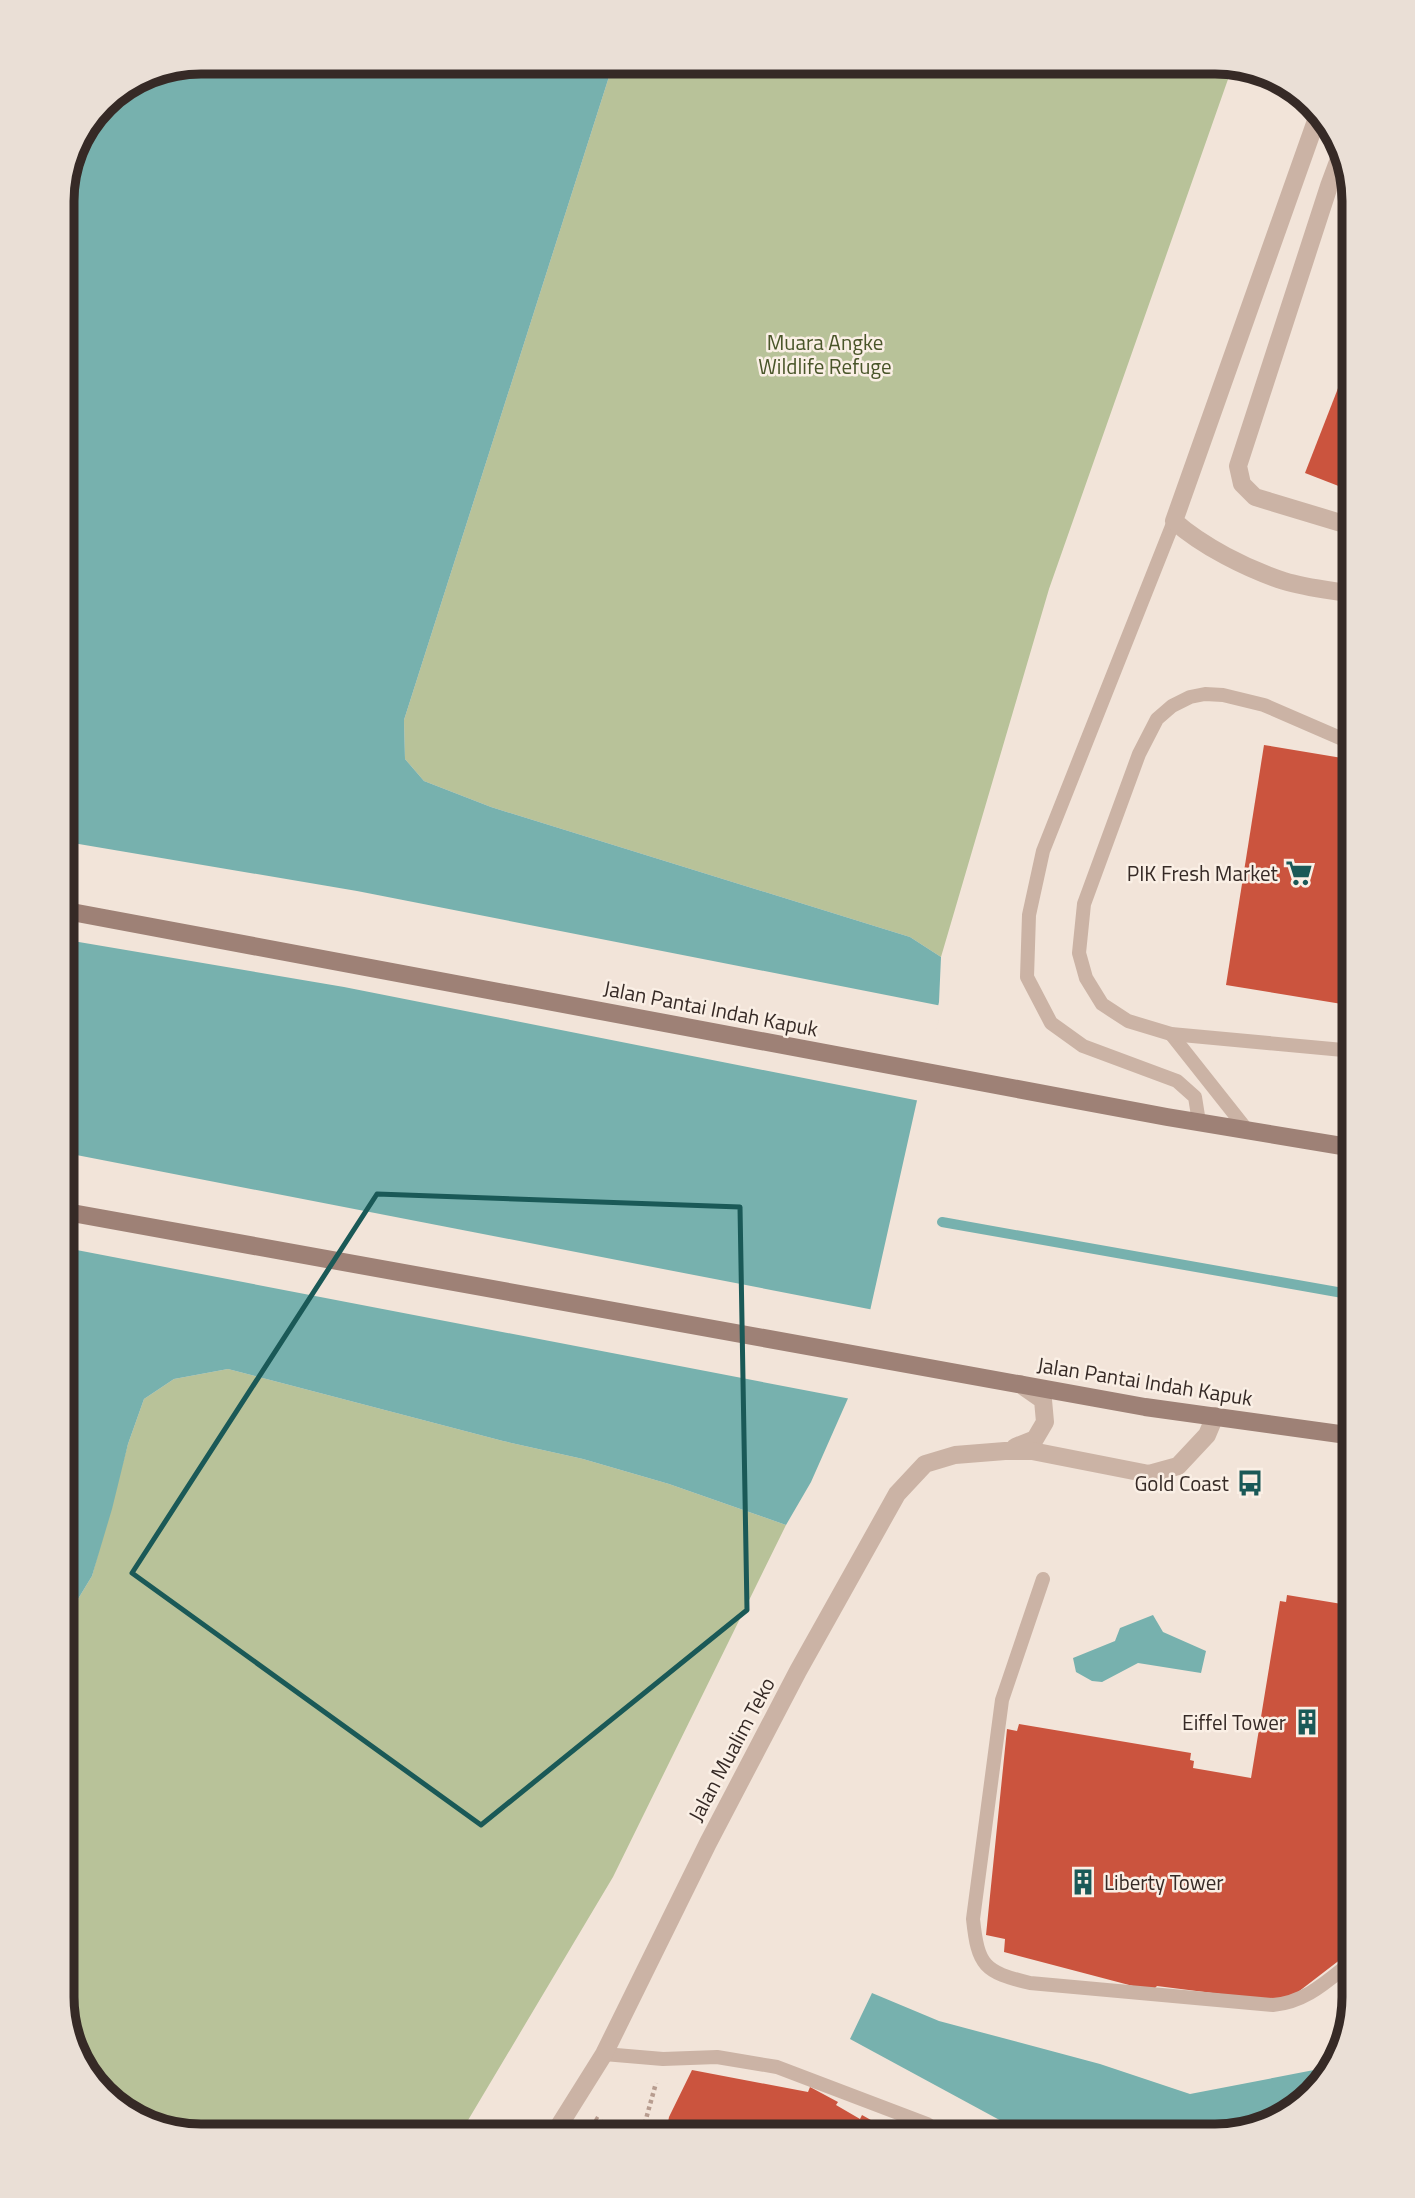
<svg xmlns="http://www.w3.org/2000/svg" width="1415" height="2198" font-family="'Titillium Web',sans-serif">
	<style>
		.green { fill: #b8c299 }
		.water { fill: #77b1ae }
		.pier { fill: #f2e4d9 }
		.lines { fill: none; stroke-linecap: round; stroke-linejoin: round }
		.stream { stroke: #77b1ae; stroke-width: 10 }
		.building { fill: #cb543e }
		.path { stroke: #b79c8f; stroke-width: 4.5; stroke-dasharray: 3.5 3.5; stroke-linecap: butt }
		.lane { stroke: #cbb3a5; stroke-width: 14 }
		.street { stroke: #cbb3a5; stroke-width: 18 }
		.secondary { stroke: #9e8176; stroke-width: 18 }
		.marked { fill: none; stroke: #1a5957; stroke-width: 5; stroke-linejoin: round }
		.labels { text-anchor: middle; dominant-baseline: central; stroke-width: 5; stroke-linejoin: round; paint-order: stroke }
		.park-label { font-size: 21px; fill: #495529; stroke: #faefe5 }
		.poi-label { font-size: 21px; fill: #362a26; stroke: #faefe5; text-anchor: end }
		.street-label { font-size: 21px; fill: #362a26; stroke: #faefe5 }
		.rim { fill: none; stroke: #362a26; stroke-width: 9 }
	</style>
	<rect width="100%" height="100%" fill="#f2e4d9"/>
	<g class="green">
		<path d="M614 61 1224 62 1233 65 1049 589 941 957 910 937 491 807 424 781 405 759 404 720Z"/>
		<path d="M228 1369 503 1441 583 1459 669 1484 786 1525 613 1877 458 2137 192 2136 123 2114 76 2060 61 1998V1627L92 1576 128 1444 144 1399 174 1379Z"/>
	</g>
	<g class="water">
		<path d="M200 61H614L404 720 405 759 424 781 491 807 910 937 941 957 939 1002 853 1387 811 1482 786 1525 669 1484 583 1459 503 1441 228 1369 174 1379 144 1399 128 1444 112 1509 92 1576 61 1627 62 192 72 147 102 102 147 72Z"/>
		<path d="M1153 1615 1163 1632 1206 1651 1201 1673 1138 1663 1102 1682 1092 1681 1076 1672 1073 1658 1115 1641 1120 1628Z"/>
		<path d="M872 1993 939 2021 1100 2064 1190 2094 1314 2070 1338 2051 1331 2075 1277 2122 1215 2137H1031L850 2039Z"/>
	</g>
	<g class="pier">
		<path d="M61 841 357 891 942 1006 920 1101 344 987 61 939Z"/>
		<path d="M61 1152 874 1310 856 1388 851 1399 61 1247Z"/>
	</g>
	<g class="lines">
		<path class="stream" d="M942 1222 1354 1295"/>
	</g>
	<g class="building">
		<path d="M1354 334V367L1342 363Z"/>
		<path d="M1342 378 1354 383V492L1305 473Z"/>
		<path d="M1264 745 1354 760V1006L1226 985Z"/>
		<path d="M1287 1595 1354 1606V1949L1285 2002 1157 1986 1152 1991 1004 1952 1005 1939 986 1935 1007 1729 1017 1731 1019 1724 1191 1753 1190 1760 1194 1761 1193 1768 1251 1778 1280 1601 1286 1602Z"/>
		<path d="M692 2070 808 2092 810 2087 838 2102 836 2105 860 2119 862 2115 901 2137H665L669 2117Z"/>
	</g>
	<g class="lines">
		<g class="path">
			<path d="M595 2118 627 2137"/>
			<path d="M641 2137 656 2083"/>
		</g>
		<g class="lane">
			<path d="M1174 521 1043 851 1029 915 1027 977 1051 1023 1083 1046 1177 1081 1195 1097 1199 1122"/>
			<path d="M1171 1034 1247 1130"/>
			<path d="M1354 1051 1171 1034 1128 1021 1102 1004 1086 978 1079 953 1084 904 1139 754 1157 719 1172 706 1190 697 1205 694 1223 695 1264 705 1354 744"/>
			<path d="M1043 1579 1002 1700 973 1919C978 1966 984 1972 1030 1983L1273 2005C1307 2002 1328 1980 1354 1960"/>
			<path d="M604 2054 663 2059 717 2057 777 2067 927 2124 946 2137"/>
		</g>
		<g class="street">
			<path d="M1318 115 1174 521C1202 546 1247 569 1284 581 1306 588 1331 590 1354 594"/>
			<path d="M1342 151 1329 186 1238 466 1242 484 1255 497 1354 527"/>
			<path d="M1015 1447 1035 1439 1045 1422 1043 1400 1020 1384"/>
			<path d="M552 2137 604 2054 708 1843 798 1671 897 1494 925 1464 955 1455 1005 1451H1032L1149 1474 1178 1466 1207 1435 1215 1416"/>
		</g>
		<g class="secondary">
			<path d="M61 910 1167 1117 1354 1148"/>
			<path d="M61 1211 1145 1407 1354 1436"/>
		</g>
	</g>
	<path class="marked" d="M377 1194 740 1207 747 1610 481 1825 132 1573Z"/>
	<defs>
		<g id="supermarket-bare" transform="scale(2.1)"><path d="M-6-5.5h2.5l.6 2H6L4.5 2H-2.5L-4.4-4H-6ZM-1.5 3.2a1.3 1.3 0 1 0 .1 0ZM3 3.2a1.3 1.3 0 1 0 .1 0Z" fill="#1a5957" stroke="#faefe5" stroke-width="2.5" paint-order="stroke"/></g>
		<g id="bus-bare" transform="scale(2.1)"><path d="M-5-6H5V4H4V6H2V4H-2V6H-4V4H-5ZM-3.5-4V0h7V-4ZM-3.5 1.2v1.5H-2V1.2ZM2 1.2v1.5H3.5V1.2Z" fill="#1a5957" stroke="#faefe5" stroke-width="2.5" paint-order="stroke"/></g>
		<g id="building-bare" transform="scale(2.1)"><path d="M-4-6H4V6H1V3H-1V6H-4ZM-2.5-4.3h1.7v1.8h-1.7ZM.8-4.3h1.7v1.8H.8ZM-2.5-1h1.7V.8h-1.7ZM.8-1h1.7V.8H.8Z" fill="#1a5957" stroke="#faefe5" stroke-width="2.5" paint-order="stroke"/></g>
	</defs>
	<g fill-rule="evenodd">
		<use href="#supermarket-bare" x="1299" y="873"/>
		<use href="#bus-bare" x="1250" y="1483"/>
		<use href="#building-bare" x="1307" y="1722"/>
		<use href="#building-bare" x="1083" y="1882"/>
	</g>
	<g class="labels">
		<g class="park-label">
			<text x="825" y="342">Muara Angke<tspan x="825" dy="24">Wildlife Refuge</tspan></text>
		</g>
		<g class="poi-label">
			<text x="1278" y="873">PIK Fresh Market</text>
			<text x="1229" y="1483">Gold Coast</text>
			<text x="1286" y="1722">Eiffel Tower</text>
			<text x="1104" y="1882" text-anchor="start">Liberty Tower</text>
		</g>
		<g class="street-label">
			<text transform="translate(711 1008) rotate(11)">Jalan Pantai Indah Kapuk</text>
			<text transform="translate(1145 1381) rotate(9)">Jalan Pantai Indah Kapuk</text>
			<text transform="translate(731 1749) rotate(-62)">Jalan Mualim Teko</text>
		</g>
	</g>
	<path d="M0 0H1415V2198H0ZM201 74H1215A127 127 0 0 1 1342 201V1997A127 127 0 0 1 1215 2124H201A127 127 0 0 1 74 1997V201A127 127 0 0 1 201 74Z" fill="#eadfd6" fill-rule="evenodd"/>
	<path class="rim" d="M201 74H1215A127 127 0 0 1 1342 201V1997A127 127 0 0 1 1215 2124H201A127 127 0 0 1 74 1997V201A127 127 0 0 1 201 74Z"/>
</svg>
